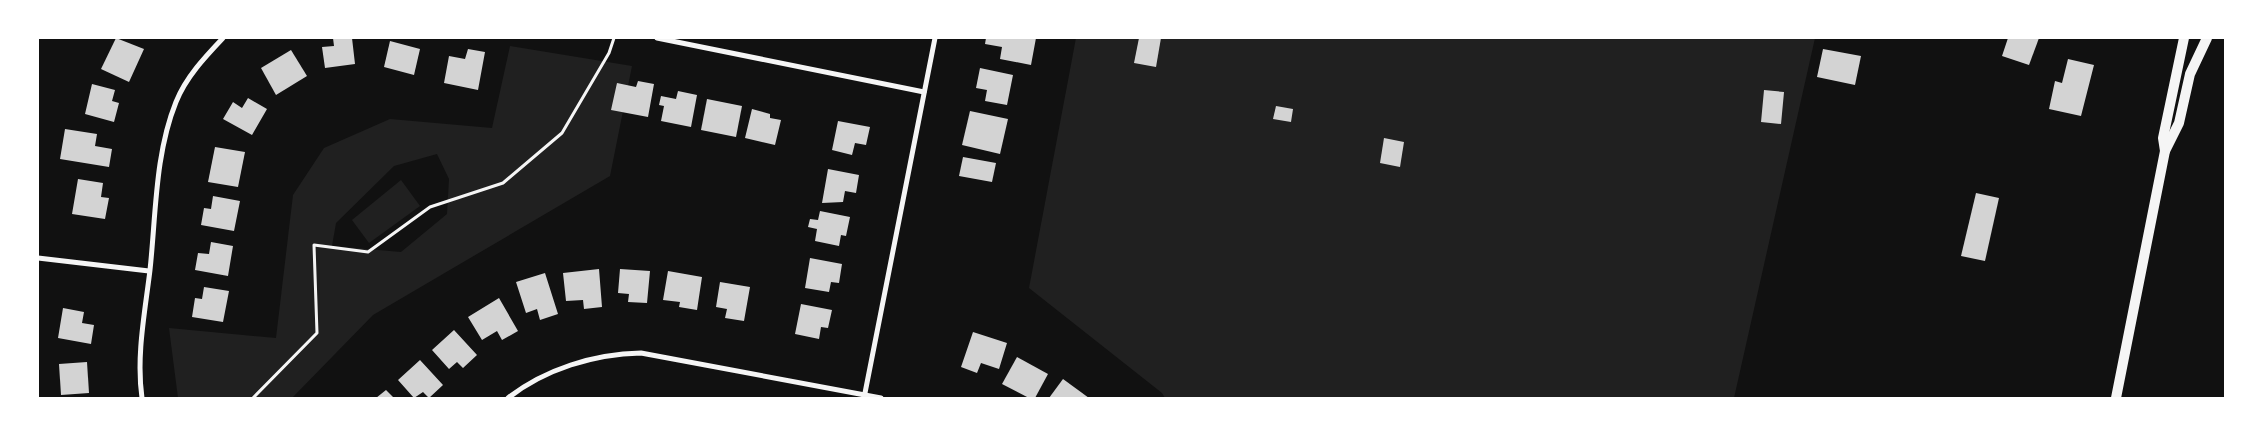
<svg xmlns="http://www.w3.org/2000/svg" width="2263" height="436" font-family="Commissioner,sans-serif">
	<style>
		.green { fill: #202020; fill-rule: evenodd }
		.building { fill: #d3d3d3 }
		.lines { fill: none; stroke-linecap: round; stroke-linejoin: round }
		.path { stroke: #f5f5f5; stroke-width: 3 }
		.minor { stroke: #f5f5f5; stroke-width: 5 }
		.secondary { stroke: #f5f5f5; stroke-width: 10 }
	</style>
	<rect width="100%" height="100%" fill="#111"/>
	<g class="green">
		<path d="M1076 38H1815L1734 398H1165L1162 393 1029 288Z"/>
		<path d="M510 46 632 66 610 176 373 315 292 398H178L169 328 276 338 293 195 324 148 390 119 492 128ZM437 154 449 179 447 214 401 252 332 246 336 223 394 166Z"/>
		<path d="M401 180 420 206 369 243 352 220Z"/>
	</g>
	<g class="building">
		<path d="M116 38 144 49 129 82 101 69Z"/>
		<path d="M333 38H352L355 64 325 68 322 47 334 46Z"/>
		<path d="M986 38H1036L1031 65 1000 59 1002 47 985 44Z"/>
		<path d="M1139 38H1161L1156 67 1134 63Z"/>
		<path d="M2008 38H2039L2029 65 2002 56Z"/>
		<path d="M390 41 420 49 414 75 384 67Z"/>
		<path d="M468 49 485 52 478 90 444 83 449 56 465 59Z"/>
		<path d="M1823 49 1861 56 1855 85 1817 77Z"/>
		<path d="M291 50 307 76 276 95 261 68Z"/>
		<path d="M2068 59 2094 65 2081 116 2049 109 2055 81 2062 83Z"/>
		<path d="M980 68 1013 75 1007 105 985 101 987 90 976 88Z"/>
		<path d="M638 81 654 84 648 117 611 110 617 83 636 87Z"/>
		<path d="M92 84 115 90 112 101 119 103 114 122 85 114Z"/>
		<path d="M1764 90 1784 92 1781 124 1761 122Z"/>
		<path d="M678 91 697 95 691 127 661 121 664 106 659 105 661 96 676 99Z"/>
		<path d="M248 98 267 109 252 135 223 119 233 102 242 108Z"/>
		<path d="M707 99 742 106 736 137 701 130Z"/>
		<path d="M1276 106 1293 109 1291 122 1273 119Z"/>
		<path d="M752 109 770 114V118L781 120 775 145 745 138Z"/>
		<path d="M970 111 1008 119 1000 154 962 145Z"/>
		<path d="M838 121 870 127 866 145 855 143 852 155 832 150Z"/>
		<path d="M65 129 97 134 95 146 112 149 109 167 60 159Z"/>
		<path d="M1384 138 1404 142 1400 167 1380 163Z"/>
		<path d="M215 147 245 152 238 187 208 182Z"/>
		<path d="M963 157 996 163 992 182 959 176Z"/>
		<path d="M828 169 859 175 856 193 845 191 843 202 822 203Z"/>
		<path d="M78 179 103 183 101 197 109 198 105 219 72 214Z"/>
		<path d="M1976 193 1999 198 1985 261 1961 256Z"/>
		<path d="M213 196 240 201 234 231 201 225 204 208 211 209Z"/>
		<path d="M820 211 850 217 846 236 841 235 839 246 815 241 817 229 808 227 810 219 818 220Z"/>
		<path d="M211 242 233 246 228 276 195 270 198 253 209 254Z"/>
		<path d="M810 258 842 264 839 283 831 282 829 292 805 288Z"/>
		<path d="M599 269 602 307 584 309 583 300 566 301 563 273Z"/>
		<path d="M620 269 650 271 647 303 628 302 629 294 618 293Z"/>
		<path d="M668 271 702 277 697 310 679 307 680 302 663 300Z"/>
		<path d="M545 273 558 314 540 320 537 309 526 313 516 282Z"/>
		<path d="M720 282 750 287 744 321 725 318 727 309 716 307Z"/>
		<path d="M204 287 229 291 223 322 192 317 195 298 202 299Z"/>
		<path d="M499 298 518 331 502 340 497 331 482 340 468 317Z"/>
		<path d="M801 304 832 310 828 328 821 327 819 339 795 334Z"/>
		<path d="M63 308 84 312 82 323 94 325 91 344 58 338Z"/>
		<path d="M454 330 477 355 463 368 457 362 449 369 432 350Z"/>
		<path d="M973 332 1007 343 999 369 981 363 977 373 961 367Z"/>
		<path d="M1017 357 1048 374 1035 398H1029L1002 384Z"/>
		<path d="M420 360 443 385 429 398 423 392 414 398 398 380Z"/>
		<path d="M87 362 89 393 61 395 59 364Z"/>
		<path d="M1063 379 1089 398H1049Z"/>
		<path d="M386 390 394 398H376Z"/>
	</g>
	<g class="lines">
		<path class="path" d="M253 398 317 333 314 245 368 252 430 207 503 183 562 133 609 53 614 38"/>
		<g class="minor">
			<path d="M657 38 924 92"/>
			<path d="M38 258 149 271"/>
			<path d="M142 398C136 356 145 312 150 270 156 214 155 154 176 102 186 77 205 57 223 38"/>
			<path d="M508 398C545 369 594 354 641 353L881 398"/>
			<path d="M864 398 935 38"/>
		</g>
		<g class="secondary">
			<path d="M2165 151 2163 138 2184 38"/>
			<path d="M2116 398 2165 151 2179 123 2190 74 2207 38"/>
		</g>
	</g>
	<rect width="2263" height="436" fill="none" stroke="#ffffff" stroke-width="78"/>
</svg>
